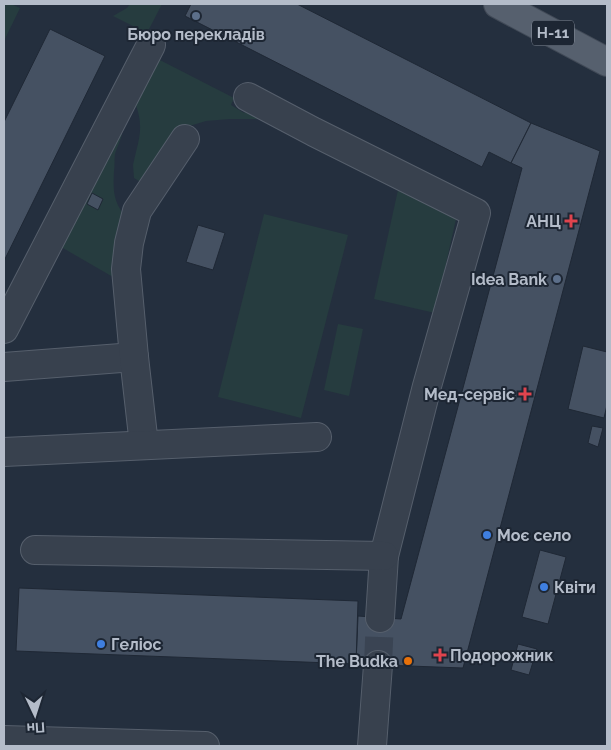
<svg xmlns="http://www.w3.org/2000/svg" width="611" height="750" font-family="Raleway,sans-serif">
	<style>
		.green { fill: #263c3f }
		.building { fill: #455162; stroke: #1f2835 }
		.lines { fill: none; stroke-linecap: round; stroke-linejoin: round }
		.minor-tunnel { stroke: #3a4453; stroke-width: 28; stroke-dasharray: 28 14; stroke-linecap: butt }
		.minor-casing { stroke: #565f6c; stroke-width: 30 }
		.major-casing { stroke: #414a57; stroke-width: 30 }
		.minor { stroke: #38414e; stroke-width: 28 }
		.major { stroke: #56606e; stroke-width: 28 }
		.service-dot { fill: #5c6f8a; stroke: #1d2633; stroke-width: 2 }
		.health-dot { fill: #e0444e; stroke: #1d2633; stroke-width: 2 }
		.shop-dot { fill: #3f7fe0; stroke: #1d2633; stroke-width: 2 }
		.food-dot { fill: #e8710a; stroke: #1d2633; stroke-width: 2 }
		.labels { text-anchor: middle; dominant-baseline: central; stroke-width: 4; stroke-linejoin: round; paint-order: stroke }
		.shield { fill: #1d2633; stroke: #878f9c; stroke-width: 1 }
		.shield-label { font-size: 15px; font-weight: bold; fill: #b4bcc9 }
		.poi-label { font-size: 16px; font-weight: bold; fill: #b4bcc9; stroke: #1d2633; text-anchor: end }
	</style>
	<rect width="100%" height="100%" fill="#242f3e"/>
	<g class="green">
		<path d="M4 4H11L20 8 4 41Z"/>
		<path d="M130 4H162L147 33 113 16 127 8Z"/>
		<path d="M156 58 234 98 231 105 244 113 249 106 261 119H230L206 121 186 127 142 183 134 178 133 165C139 138 145 127 134 100Z"/>
		<path d="M121 124C125 135 118 143 115 154 114 160 115 165 114 171 113 192 113 201 127 219L113 277 56 244Z"/>
		<path d="M398 190 456 219 435 313 374 299Z"/>
		<path d="M264 214 348 235 301 418 218 397Z"/>
		<path d="M338 324 363 329 349 396 324 390Z"/>
	</g>
	<g class="building">
		<path d="M191 4H297L531 123 511 163 489 152 482 167 185 16Z"/>
		<path d="M50 29 105 56 4 261V122Z"/>
		<path d="M531 123 600 151 463 668 356 664 358 616 401 619 522 168 511 163Z"/>
		<path d="M92 193 103 199 98 210 87 204Z"/>
		<path d="M198 225 225 233 213 270 186 262Z"/>
		<path d="M583 346 607 352V405L604 418 568 409Z"/>
		<path d="M592 426 603 428 598 447 588 443Z"/>
		<path d="M540 550 566 557 548 624 522 617Z"/>
		<path d="M19 588 358 601 356 664 16 651Z"/>
		<path d="M518 644 537 649 529 675 511 670Z"/>
	</g>
	<g class="lines">
		<path class="minor-tunnel" d="M378 665 380 618"/>
		<g class="minor-casing">
			<g id="minor">
				<path d="M248 97 314 132 476 213 427 386 384 556 380 618"/>
				<path d="M4 329 151 45"/>
				<path d="M4 367 134 357"/>
				<path d="M144 445 134 357 126 269 129 243 137 211 185 139"/>
				<path d="M4 452 317 437"/>
				<path d="M35 550 384 556"/>
				<path d="M4 740 205 746"/>
				<path d="M372 746 378 665"/>
			</g>
		</g>
		<g class="major-casing">
			<path id="major" d="M498 4 607 62"/>
		</g>
		<use href="#minor" class="minor"/>
		<use href="#major" class="major"/>
	</g>
	<g class="service-dot">
		<circle cx="196" cy="16" r="5"/>
		<circle cx="557" cy="279" r="5"/>
	</g>
	<g class="health-dot">
		<path d="M568.5 213.5h5v5h5v5h-5v5h-5v-5h-5v-5h5z"/>
		<path d="M522.5 386.5h5v5h5v5h-5v5h-5v-5h-5v-5h5z"/>
		<path d="M437.5 647.5h5v5h5v5h-5v5h-5v-5h-5v-5h5z"/>
	</g>
	<g class="shop-dot">
		<circle cx="487" cy="535" r="5"/>
		<circle cx="544" cy="587" r="5"/>
		<circle cx="101" cy="644" r="5"/>
	</g>
	<circle class="food-dot" cx="408" cy="661" r="5"/>
	<g class="labels">
		<rect class="shield" x="532" y="20.5" width="42" height="25" rx="4"/>
		<g class="shield-label">
			<text x="553" y="33">Н-11</text>
		</g>
		<g class="poi-label">
			<text x="196" y="34" text-anchor="middle">Бюро перекладів</text>
			<text x="561" y="221">АНЦ</text>
			<text x="547" y="279">Idea Bank</text>
			<text x="515" y="394">Мед-сервіс</text>
			<text x="497" y="535" text-anchor="start">Моє cело</text>
			<text x="554" y="587" text-anchor="start">Квіти</text>
			<text x="111" y="644" text-anchor="start">Геліос</text>
			<text x="450" y="655" text-anchor="start">Подорожник</text>
			<text x="398" y="661">The Budka</text>
		</g>
	</g>
	<rect width="611" height="750" fill="none" stroke="#b4bcc9" stroke-width="10"/>
	<g transform="translate(35 715) rotate(176)" stroke="#1d2633" stroke-width="4" paint-order="stroke">
	<path d="M0-4L9 19L0 12L-9 19Z" fill="#b4bcc9"/>
	<text y="-8" font-size="14" font-weight="bold" text-anchor="middle" fill="#b4bcc9">Пн</text>
	</g>
</svg>
